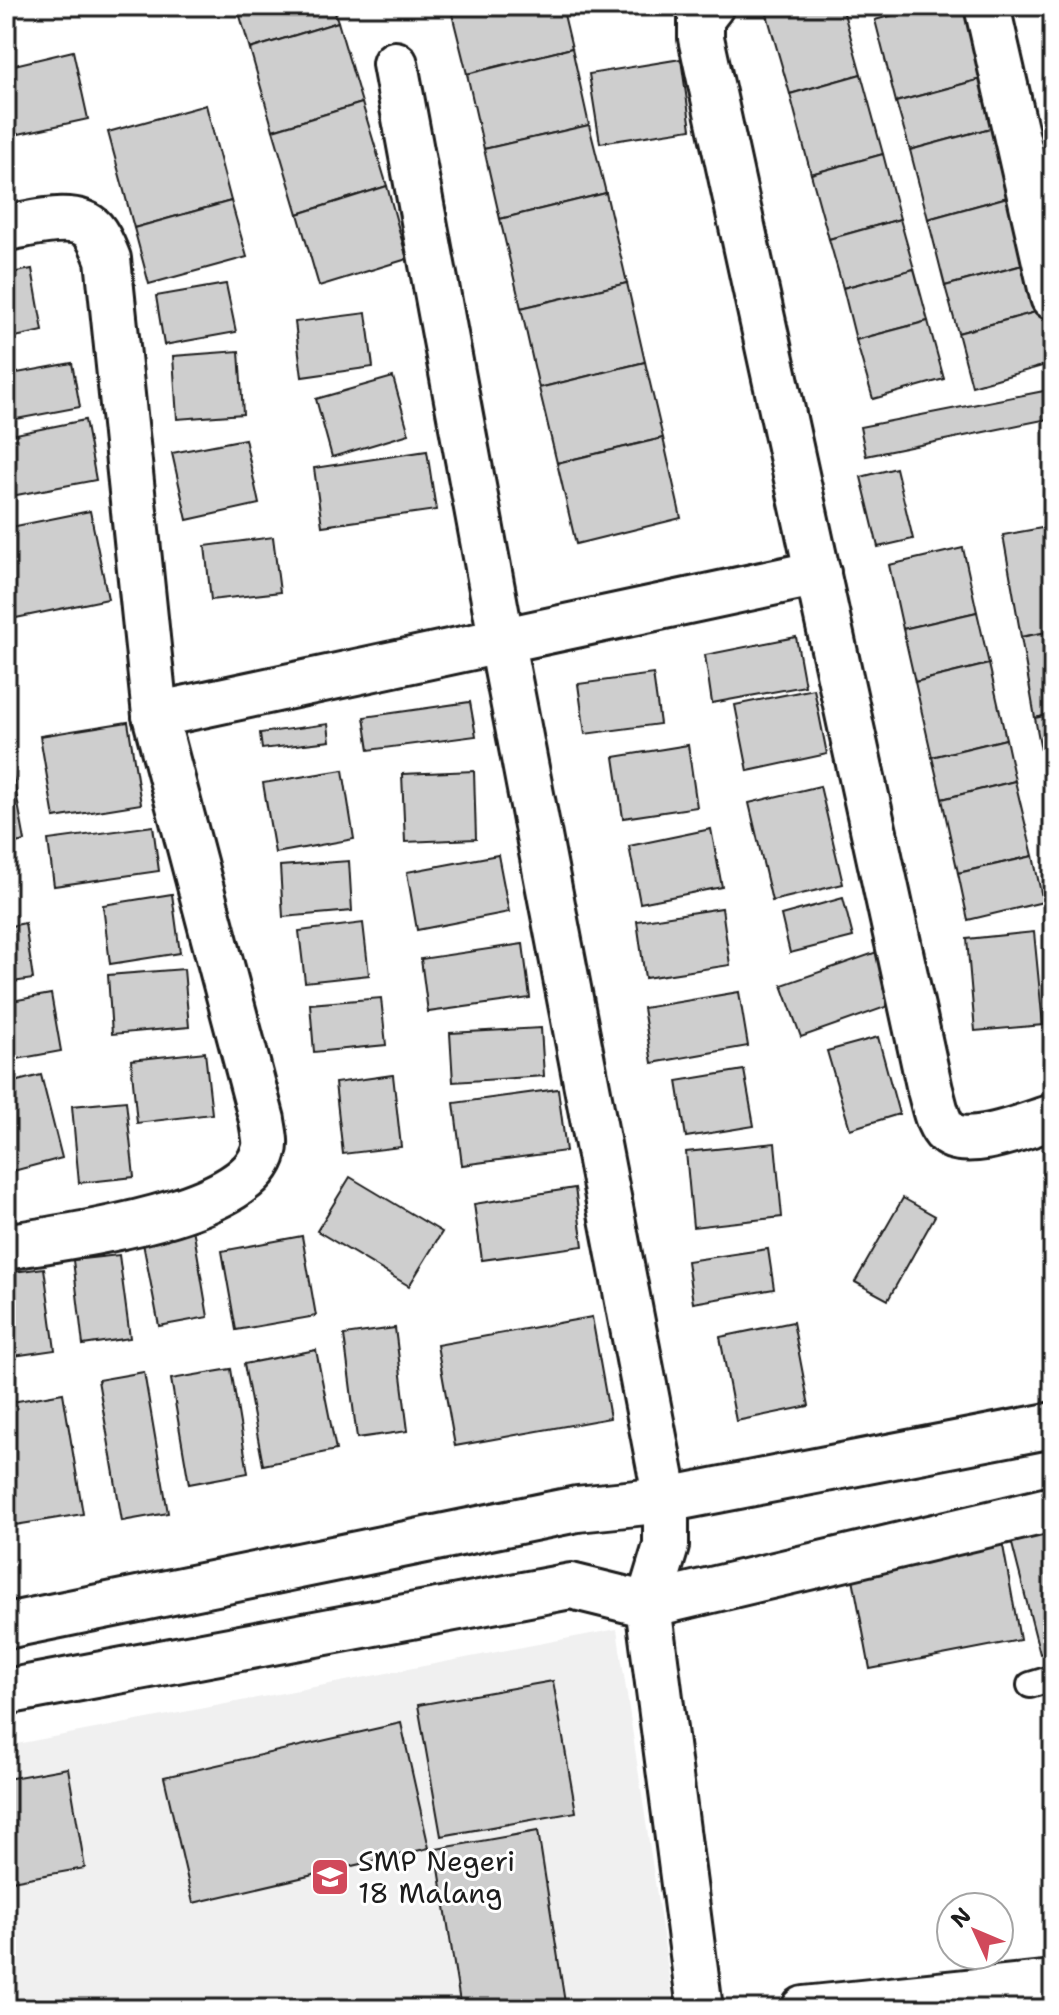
<svg xmlns="http://www.w3.org/2000/svg" width="1059" height="2015" font-family="'Shantell Sans',sans-serif">
	<style>
		.built { fill: #f0f0f0 }
		.building { fill: #cecece; stroke: #1c1c1c; stroke-width: 2 }
		.lines { fill: none; stroke-linecap: round; stroke-linejoin: round }
		.lane-casing { stroke: #1c1c1c; stroke-width: 30 }
		.street-casing { stroke: #1c1c1c; stroke-width: 50 }
		.lane { stroke: #fff; stroke-width: 24 }
		.street { stroke: #fff; stroke-width: 44 }
		.labels { text-anchor: middle; dominant-baseline: central; stroke-width: 6; stroke-linejoin: round; paint-order: stroke }
		.poi-label { font-size: 28px; fill: #1c1c1c; stroke: #fff; text-anchor: start }
	</style>
	<rect width="100%" height="100%" fill="#fff"/>
	<filter id="ink" filterUnits="userSpaceOnUse"><feTurbulence type="fractalNoise" baseFrequency=".0125" numOctaves="2"/><feDisplacementMap in="SourceGraphic" scale="16" xChannelSelector="R" yChannelSelector="G"/><feConvolveMatrix kernelMatrix="1 2 1 2 8 2 1 2 1" color-interpolation-filters="sRGB"/></filter>
	<g filter="url(#ink)">
		<path class="built" d="M617 1629 674 2009H6V1746Z"/>
		<g class="building">
			<path d="M237 6H333L338 22 250 49Z"/>
			<path d="M450 6H562L572 48 467 74Z"/>
			<path d="M786 6H842L861 74 790 94 766 11Z"/>
			<path d="M926 6H966L985 78 896 102 875 20Z"/>
			<path d="M338 22 362 103 273 130 250 49Z"/>
			<path d="M572 48 589 125 484 149 467 74Z"/>
			<path d="M73 51 88 119 14 135 6 98V67Z"/>
			<path d="M681 59 691 129 600 143 589 74Z"/>
			<path d="M861 74 883 154 811 174 790 94Z"/>
			<path d="M985 78 998 126 910 150 896 102Z"/>
			<path d="M6 98 14 135 6 137Z"/>
			<path d="M362 103 387 186 298 214 273 130Z"/>
			<path d="M206 105 231 201 134 228 108 132Z"/>
			<path d="M589 125 606 193 500 219 484 149Z"/>
			<path d="M998 126 1015 195 928 219 910 150Z"/>
			<path d="M883 154 900 219 829 239 811 174Z"/>
			<path d="M387 186 407 259 319 286 298 214Z"/>
			<path d="M606 193 627 283 521 308 500 219Z"/>
			<path d="M1015 195 1034 262 945 286 928 219Z"/>
			<path d="M231 201 247 257 149 284 134 228Z"/>
			<path d="M900 219 914 269 843 288 829 239Z"/>
			<path d="M1034 262 1047 309 958 333 945 286Z"/>
			<path d="M32 269 43 331 6 339V274Z"/>
			<path d="M914 269 928 321 856 340 843 288Z"/>
			<path d="M627 283 645 362 539 388 521 308Z"/>
			<path d="M226 284 236 332 164 345 156 296Z"/>
			<path d="M1047 309 1053 334V363L972 386 958 333Z"/>
			<path d="M366 313 373 367 302 377 295 322Z"/>
			<path d="M928 321 944 379 873 399 856 340Z"/>
			<path d="M239 351 243 414 177 419 173 356Z"/>
			<path d="M645 362 663 438 557 463 539 388Z"/>
			<path d="M72 363 80 407 6 421V375Z"/>
			<path d="M393 377 409 434 332 457 316 399Z"/>
			<path d="M1049 390 1053 418 866 456 860 427Z"/>
			<path d="M85 420 96 480 6 497V436Z"/>
			<path d="M663 438 681 518 576 544 557 463Z"/>
			<path d="M245 439 259 504 187 520 172 453Z"/>
			<path d="M427 451 436 510 322 526 314 468Z"/>
			<path d="M896 468 913 539 878 547 861 477Z"/>
			<path d="M90 511 108 599 11 619 6 593V528Z"/>
			<path d="M1053 526V631L1021 637 1003 535Z"/>
			<path d="M273 537 280 592 211 600 205 546Z"/>
			<path d="M963 548 977 612 903 629 889 565Z"/>
			<path d="M977 612 989 664 915 682 903 629Z"/>
			<path d="M1053 631V714L1035 718 1021 637Z"/>
			<path d="M796 637 805 686 712 703 705 655Z"/>
			<path d="M989 664 1006 739 932 757 915 682Z"/>
			<path d="M653 674 660 724 585 734 578 684Z"/>
			<path d="M814 689 827 754 748 771 735 705Z"/>
			<path d="M470 702 476 736 369 750 364 717Z"/>
			<path d="M1053 714V793H1049L1035 718Z"/>
			<path d="M128 722 141 804 54 818 40 736Z"/>
			<path d="M328 724 330 741 262 749 260 733Z"/>
			<path d="M1006 739 1015 781 942 799 932 757Z"/>
			<path d="M688 745 697 807 623 818 614 757Z"/>
			<path d="M343 770 354 839 275 853 263 783Z"/>
			<path d="M12 771 25 841 6 845V772Z"/>
			<path d="M474 771 476 839 405 842 402 774Z"/>
			<path d="M1015 781 1033 856 958 873 942 799Z"/>
			<path d="M820 786 843 884 772 901 749 803Z"/>
			<path d="M153 826 159 871 54 886 48 840Z"/>
			<path d="M711 829 722 887 640 903 629 846Z"/>
			<path d="M498 855 509 912 417 930 407 872Z"/>
			<path d="M1033 856 1043 902 968 920 958 873Z"/>
			<path d="M349 861 352 911 283 917 280 866Z"/>
			<path d="M172 894 180 953 110 964 103 905Z"/>
			<path d="M843 898 853 937 790 953 781 915Z"/>
			<path d="M722 908 730 965 645 978 637 921Z"/>
			<path d="M25 923 33 979 6 983V927Z"/>
			<path d="M363 923 369 975 305 982 299 931Z"/>
			<path d="M1034 932 1043 1025 975 1031 967 939Z"/>
			<path d="M523 944 530 998 428 1012 421 959Z"/>
			<path d="M877 952 894 1004 801 1037 782 985Z"/>
			<path d="M184 969 189 1027 112 1034 108 975Z"/>
			<path d="M739 992 748 1046 652 1063 643 1008Z"/>
			<path d="M51 994 61 1051 6 1061V1002Z"/>
			<path d="M381 998 386 1045 314 1052 310 1004Z"/>
			<path d="M541 1028 544 1076 453 1082 450 1033Z"/>
			<path d="M878 1037 899 1114 850 1129 827 1051Z"/>
			<path d="M205 1052 212 1114 137 1123 131 1060Z"/>
			<path d="M744 1070 754 1126 686 1137 677 1081Z"/>
			<path d="M41 1075 62 1158 6 1173V1084Z"/>
			<path d="M393 1075 401 1147 343 1154 335 1083Z"/>
			<path d="M558 1089 566 1151 462 1165 454 1103Z"/>
			<path d="M126 1101 134 1177 79 1183 72 1106Z"/>
			<path d="M775 1143 782 1217 693 1227 686 1152Z"/>
			<path d="M350 1177 442 1232 409 1286 317 1231Z"/>
			<path d="M575 1188 583 1246 482 1260 474 1204Z"/>
			<path d="M903 1198 935 1216 888 1300 855 1282Z"/>
			<path d="M193 1228 208 1317 159 1326 142 1238Z"/>
			<path d="M302 1236 316 1316 236 1330 222 1251Z"/>
			<path d="M768 1249 774 1289 693 1303 687 1261Z"/>
			<path d="M119 1255 130 1338 83 1345 73 1260Z"/>
			<path d="M44 1268 55 1350 6 1357V1273Z"/>
			<path d="M592 1317 610 1418 455 1446 437 1345Z"/>
			<path d="M793 1322 809 1406 736 1421 720 1337Z"/>
			<path d="M395 1328 408 1431 357 1438 344 1335Z"/>
			<path d="M316 1350 336 1450 263 1465 244 1364Z"/>
			<path d="M231 1369 248 1473 189 1484 171 1379Z"/>
			<path d="M144 1372 168 1513 122 1521 98 1380Z"/>
			<path d="M63 1393 83 1514 15 1525 6 1471V1403Z"/>
			<path d="M1000 1529 1020 1640 870 1669 849 1557Z"/>
			<path d="M1053 1529V1650L1040 1654 1011 1540Z"/>
			<path d="M553 1681 576 1812 441 1836 418 1705Z"/>
			<path d="M401 1723 429 1848 193 1903 164 1777Z"/>
			<path d="M68 1768 85 1868 6 1882V1779Z"/>
			<path d="M538 1831 566 2009H461L436 1849Z"/>
		</g>
		<g class="lines">
			<g class="lane-casing">
				<path id="lane" d="M1030 1685 1053 1678"/>
			</g>
			<g class="street-casing">
				<g id="street">
					<path d="M711 6 701 19V38L930 1090C934 1103 936 1120 945 1131 964 1152 1029 1124 1053 1117"/>
					<path d="M987 6 1053 297"/>
					<path d="M395 64 502 643 666 1500V1546L648 1605 700 2009"/>
					<path d="M6 228C29 225 75 210 93 230 100 238 104 249 108 259L155 715 262 1120C263 1129 267 1142 264 1151 247 1216 65 1236 6 1247"/>
					<path d="M155 715 818 573"/>
					<path d="M6 1626 577 1509 666 1500 1053 1425"/>
					<path d="M6 1692 571 1586 648 1605 1053 1509"/>
					<path d="M804 2009 1053 1983"/>
				</g>
			</g>
			<use href="#lane" class="lane"/>
			<use href="#street" class="street"/>
		</g>
	</g>
	<defs>
		<g id="school-square" transform="scale(2)"><rect x="-9" y="-9" width="18" height="18" rx="4" fill="#d1495b" stroke="#fff"/><path d="M0-5L7-2L0 1L-7-2ZM-4 1L0 2.5L4 1V4Q0 6-4 4Z" fill="#fff"/></g>
	</defs>
	<g fill-rule="evenodd">
		<use href="#school-square" x="330" y="1877"/>
	</g>
	<g class="labels">
		<g class="poi-label">
			<text x="358" y="1861">SMP Negeri<tspan x="358" dy="32">18 Malang</tspan></text>
		</g>
	</g>
	<rect width="1059" height="2015" fill="none" stroke="#fff" stroke-width="32"/>
	<rect x="16" y="16" width="1027" height="1983" fill="none" stroke="#1c1c1c" stroke-width="3" filter="url(#ink)"/>
	<g transform="translate(975 1931) rotate(314)"><circle r="38" fill="#ffffff" stroke="#a4a4a4" stroke-width="2"/>
	<path d="M0-6L14 30L0 20L-14 30Z" fill="#d1495b"/>
	<text y="-12" font-size="22" font-weight="bold" text-anchor="middle" fill="#1c1c1c">N</text>
	</g>
</svg>
